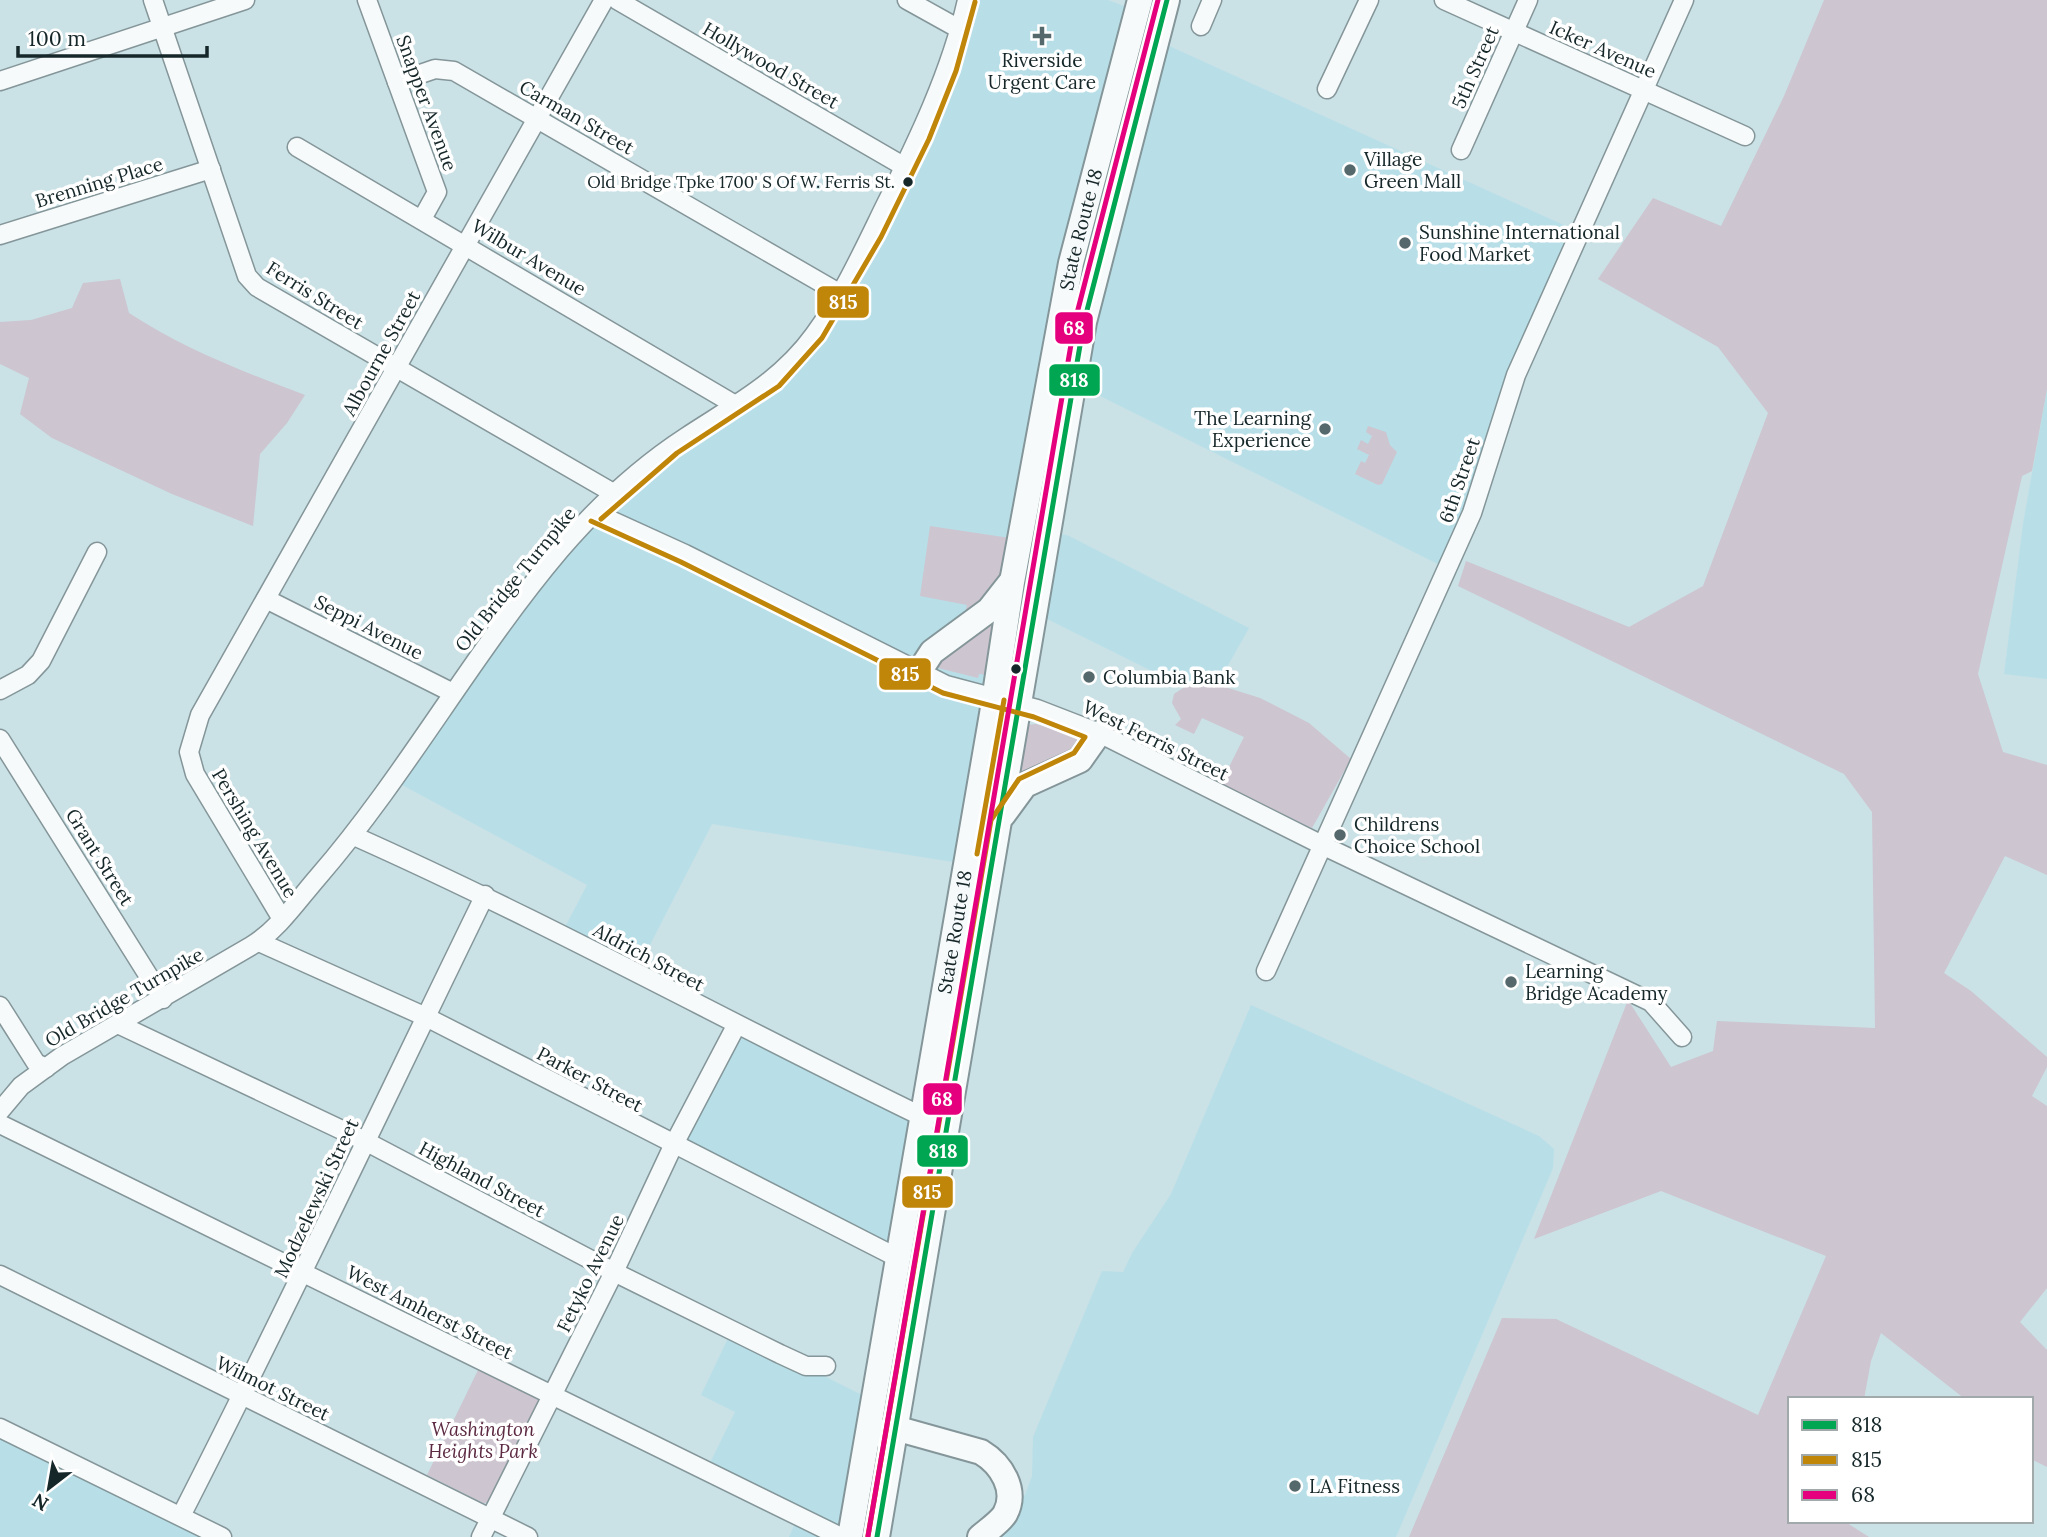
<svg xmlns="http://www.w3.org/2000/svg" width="2047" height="1537" font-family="Lora,serif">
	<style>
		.built { fill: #b8dfe8 }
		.green { fill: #cdc5cf }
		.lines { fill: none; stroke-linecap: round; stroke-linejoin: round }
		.minor-casing { stroke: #849699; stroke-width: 21 }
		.highway-casing { stroke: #849699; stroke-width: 28 }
		.minor { stroke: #f7fafb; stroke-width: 18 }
		.highway { stroke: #f7fafb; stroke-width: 24 }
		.bus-1-casing { stroke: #fff; stroke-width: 10 }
		.bus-2-casing { stroke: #fff; stroke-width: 10 }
		.bus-3-casing { stroke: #fff; stroke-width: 10 }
		.bus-1 { stroke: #00a651; stroke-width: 5 }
		.bus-2 { stroke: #bf860a; stroke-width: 5 }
		.bus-3 { stroke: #e5007d; stroke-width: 5 }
		.poi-dot { fill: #55686c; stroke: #fff; stroke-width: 2.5 }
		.bus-dot { fill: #16272a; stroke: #fff; stroke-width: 2.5 }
		.labels { text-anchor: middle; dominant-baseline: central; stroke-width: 7; stroke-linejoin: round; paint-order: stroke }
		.bus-label { font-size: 17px; fill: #16272a; stroke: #fff; text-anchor: end }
		.street-label { font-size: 19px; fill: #16272a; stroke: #fff }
		.poi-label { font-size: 19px; fill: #16272a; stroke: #fff; text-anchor: start }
		.park-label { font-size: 19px; font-style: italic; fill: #5c2a42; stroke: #fff }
		.line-badge { stroke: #fff; stroke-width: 2.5 }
		.badge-label { font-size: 19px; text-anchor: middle; font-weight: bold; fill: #fff }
	</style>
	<rect width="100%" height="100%" fill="#cae1e6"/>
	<g class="built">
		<path d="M967 0H1108L1137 11 1119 81 966 864 712 824 635 974 561 935 587 885 393 780 595 513 785 370 870 238Z"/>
		<path d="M1156 40 1579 232 1448 569 1074 383Z"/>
		<path d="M2047 389V679L2004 674 2023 524Z"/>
		<path d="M1047 530 1069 536 1249 628 1222 676 1184 687 1033 612Z"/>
		<path d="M1251 1005 1539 1136 1554 1149 1553 1168 1396 1537H980L1025 1495 1032 1476 1033 1437 1102 1271 1123 1272 1132 1253 1171 1194Z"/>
		<path d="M736 1026 923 1117 900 1259 673 1146Z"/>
		<path d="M732 1330 874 1401 850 1537H789L798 1517 706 1471 735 1412 701 1395Z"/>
		<path d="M0 1428 222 1537H0Z"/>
	</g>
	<g class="green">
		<path d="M1824 0H2047V389L2032 471 2022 476 1978 674 2003 752 2047 765V875L2005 856 1944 973 1971 991 2047 1057V1067L2032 1096 2047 1106V1288L2020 1322 2047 1350V1467L2031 1459V1399H1965L1881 1333 1871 1361 1864 1399H1790V1521H1844L1869 1537H1409L1502 1318 1556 1319 1758 1415 1826 1256 1661 1191 1534 1239 1628 1000 1671 1067 1713 1051 1717 1021 1875 1028 1872 812 1844 774 1458 586 1466 561 1629 627 1703 586 1768 413 1718 347 1598 279 1653 198 1721 226 1784 96Z"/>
		<path d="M120 279 129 313C184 349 244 372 305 395L287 423 260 454 253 526 172 494 52 438 20 414 29 378 0 364V322L31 320 72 308 83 283Z"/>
		<path d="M1368 426 1386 432 1390 445 1397 452 1382 484 1378 485 1355 474 1361 461 1365 463 1369 455 1357 449 1361 440 1368 444 1372 436 1366 432Z"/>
		<path d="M930 526 1010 538 997 591 965 613 967 605 920 596Z"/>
		<path d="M994 620 987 675 979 674 978 678 938 668 939 659Z"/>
		<path d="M1206 681 1260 698 1309 723 1351 759 1312 828 1220 785 1244 737 1202 718 1194 734 1175 725 1181 719 1172 703 1174 694 1186 686Z"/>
		<path d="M1036 724 1082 737 1083 747 1019 781 1027 725Z"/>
		<path d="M479 1368 537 1396 540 1404 491 1503H483L427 1475Z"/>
	</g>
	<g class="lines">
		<g class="minor-casing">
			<g id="minor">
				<path d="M153 0 247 276 257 287 615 494"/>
				<path d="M367 0 437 192 422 219"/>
				<path d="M617 0 905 167"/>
				<path d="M907 0 961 30"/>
				<path d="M1444 0 1745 136"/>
				<path d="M1201 26 1212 0"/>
				<path d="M0 81 245 0"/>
				<path d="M397 82 435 69 454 71 839 293"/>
				<path d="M1327 89 1369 0"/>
				<path d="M297 147 737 406"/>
				<path d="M1461 150 1528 0"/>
				<path d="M0 235 211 169"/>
				<path d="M595 513 685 554 946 685 1037 709 1099 733 1324 846 1651 1002 1682 1037"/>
				<path d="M266 599 453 693"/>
				<path d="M0 690 28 675 41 661 97 552"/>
				<path d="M0 739 163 999"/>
				<path d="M354 836C547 922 733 1025 923 1117"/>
				<path d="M282 919 195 774 189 752 200 715 604 0"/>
				<path d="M259 942 426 1017 900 1259"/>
				<path d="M1266 971 1472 513 1516 375 1684 0"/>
				<path d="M0 1006 36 1063 46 1068"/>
				<path d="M118 1024 365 1141 614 1272 780 1354 806 1366H826"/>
				<path d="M0 1111 21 1086 62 1056 251 946C278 930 298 900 318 877 407 774 472 654 560 550 597 507 640 467 686 437 733 406 780 382 814 335 842 297 863 251 884 208 917 142 951 72 967 0"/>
				<path d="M0 1124 841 1537"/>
				<path d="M0 1275 528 1537"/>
				<path d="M0 1428 222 1537"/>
				<path d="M181 1516C286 1311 384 1102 485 895"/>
				<path d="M481 1537 614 1272 673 1146 736 1026"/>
			</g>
		</g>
		<g class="highway-casing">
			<g id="highway">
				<path d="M919 672 932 652 989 610 1011 582"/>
				<path d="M1003 815 1025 785 1080 760 1099 733"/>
				<path d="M878 1434 895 1428 981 1452C1001 1464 1018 1490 1005 1514 1000 1522 988 1530 980 1537"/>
				<path id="s1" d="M850 1537 992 714 1012 582 1071 263 1140 0"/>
				<path d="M877 1537 1084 322 1167 0"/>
			</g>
		</g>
		<use href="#minor" class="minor"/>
		<use href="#highway" class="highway"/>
		<g class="bus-1-casing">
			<path id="bus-1" d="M877 1537 1084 322 1167 0"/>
		</g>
		<g class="bus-2-casing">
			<g id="bus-2">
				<path d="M601 519 677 453 779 386 822 338 881 237 929 139 956 71 975 2"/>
				<path d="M591 521 681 562 943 693 1034 717 1085 737 1074 753 1019 779 991 820 868 1536"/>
				<path d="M977 854 1004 700"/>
			</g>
		</g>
		<g class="bus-3-casing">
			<path id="bus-3" d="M868 1536 1075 321 1158 0"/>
		</g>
		<use href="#bus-1" class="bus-1"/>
		<use href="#bus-2" class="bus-2"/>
		<use href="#bus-3" class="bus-3"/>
	</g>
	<g class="poi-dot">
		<path d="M1038.5 25.5h7v7h7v7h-7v7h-7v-7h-7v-7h7z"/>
		<circle cx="1350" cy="170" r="7"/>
		<circle cx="1405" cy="243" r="7"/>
		<circle cx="1325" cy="429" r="7"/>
		<circle cx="1089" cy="677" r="7"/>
		<circle cx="1340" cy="835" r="7"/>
		<circle cx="1511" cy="982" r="7"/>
		<circle cx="1295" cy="1486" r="7"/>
	</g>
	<g class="bus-dot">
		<circle cx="908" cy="182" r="6"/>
		<circle cx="1016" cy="669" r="6"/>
	</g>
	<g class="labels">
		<g class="bus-label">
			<text x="895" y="182">Old Bridge Tpke 1700' S Of W. Ferris St.</text>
		</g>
		<g class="street-label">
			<text transform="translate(1603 49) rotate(24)">Icker Avenue</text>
			<text transform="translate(771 65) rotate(30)">Hollywood Street</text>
			<text transform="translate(1475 67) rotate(-66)">5th Street</text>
			<text transform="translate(427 103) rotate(70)">Snapper Avenue</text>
			<text transform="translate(577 117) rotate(30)">Carman Street</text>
			<text transform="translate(99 182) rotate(-17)">Brenning Place</text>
			<text stroke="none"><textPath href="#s1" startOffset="1328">State Route 18</textPath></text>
			<text transform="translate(529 257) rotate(31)">Wilbur Avenue</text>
			<text transform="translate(315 295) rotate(32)">Ferris Street</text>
			<text transform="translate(381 353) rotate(-61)">Albourne Street</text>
			<text transform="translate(1459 480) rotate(-71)">6th Street</text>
			<text transform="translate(515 579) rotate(-51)">Old Bridge Turnpike</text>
			<text transform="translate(369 627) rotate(27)">Seppi Avenue</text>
			<text transform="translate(1156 740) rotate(26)">West Ferris Street</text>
			<text transform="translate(255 833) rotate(59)">Pershing Avenue</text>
			<text transform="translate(100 857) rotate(58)">Grant Street</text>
			<text stroke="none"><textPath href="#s1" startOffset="614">State Route 18</textPath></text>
			<text transform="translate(649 957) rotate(28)">Aldrich Street</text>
			<text transform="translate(124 997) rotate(-30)">Old Bridge Turnpike</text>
			<text transform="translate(590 1079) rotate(28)">Parker Street</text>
			<text transform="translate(482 1179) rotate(28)">Highland Street</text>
			<text transform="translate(316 1198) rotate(-65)">Modzelewski Street</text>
			<text transform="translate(590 1273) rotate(-64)">Fetyko Avenue</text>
			<text transform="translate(430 1312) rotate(27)">West Amherst Street</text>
			<text transform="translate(273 1388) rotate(26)">Wilmot Street</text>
		</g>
		<g class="poi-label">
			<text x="1042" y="60" text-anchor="middle">Riverside<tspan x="1042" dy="22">Urgent Care</tspan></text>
			<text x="1364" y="159">Village<tspan x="1364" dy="22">Green Mall</tspan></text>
			<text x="1419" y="232">Sunshine International<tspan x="1419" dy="22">Food Market</tspan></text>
			<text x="1311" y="418" text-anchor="end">The Learning<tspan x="1311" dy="22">Experience</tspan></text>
			<text x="1103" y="677">Columbia Bank</text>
			<text x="1354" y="824">Childrens<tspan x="1354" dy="22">Choice School</tspan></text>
			<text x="1525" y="971">Learning<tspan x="1525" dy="22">Bridge Academy</tspan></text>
			<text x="1309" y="1486">LA Fitness</text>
		</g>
		<g class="park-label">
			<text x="483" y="1429">Washington<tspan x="483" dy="22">Heights Park</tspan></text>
		</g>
	</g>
	<g class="line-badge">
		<rect x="816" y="285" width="54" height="34" rx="7" fill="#bf860a"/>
		<rect x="1054" y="311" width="40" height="34" rx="7" fill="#e5007d"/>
		<rect x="1048" y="363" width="53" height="34" rx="7" fill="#00a651"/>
		<rect x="878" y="657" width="54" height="34" rx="7" fill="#bf860a"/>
		<rect x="922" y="1082" width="41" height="34" rx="7" fill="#e5007d"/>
		<rect x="916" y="1134" width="53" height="34" rx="7" fill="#00a651"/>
		<rect x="901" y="1175" width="53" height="34" rx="7" fill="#bf860a"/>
	</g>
	<g class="badge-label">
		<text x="843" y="309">815</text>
		<text x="1074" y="335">68</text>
		<text x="1074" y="387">818</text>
		<text x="905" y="681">815</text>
		<text x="942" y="1106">68</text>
		<text x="943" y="1158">818</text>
		<text x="927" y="1199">815</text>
	</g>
	<rect x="1788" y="1397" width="245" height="126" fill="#ffffff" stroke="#a2a9aa" stroke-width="2"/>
	<rect x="1802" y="1420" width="35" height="10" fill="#00a651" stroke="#a2a9aa" stroke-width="2"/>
	<text x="1851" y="1432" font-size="21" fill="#16272a">818</text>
	<rect x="1802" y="1455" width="35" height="10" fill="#bf860a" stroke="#a2a9aa" stroke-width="2"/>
	<text x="1851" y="1467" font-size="21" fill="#16272a">815</text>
	<rect x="1802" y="1490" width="35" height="10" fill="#e5007d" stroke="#a2a9aa" stroke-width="2"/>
	<text x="1851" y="1502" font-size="21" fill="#16272a">68</text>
	<g transform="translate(49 1488) rotate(211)" stroke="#ffffff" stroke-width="5" paint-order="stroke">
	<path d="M0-5L12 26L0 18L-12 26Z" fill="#16272a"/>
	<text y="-10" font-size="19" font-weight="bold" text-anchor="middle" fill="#16272a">N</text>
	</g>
	<path d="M18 46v10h189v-10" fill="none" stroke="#16272a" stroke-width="3.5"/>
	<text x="28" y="46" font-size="21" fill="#16272a" stroke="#ffffff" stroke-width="5" paint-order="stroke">100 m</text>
</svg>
